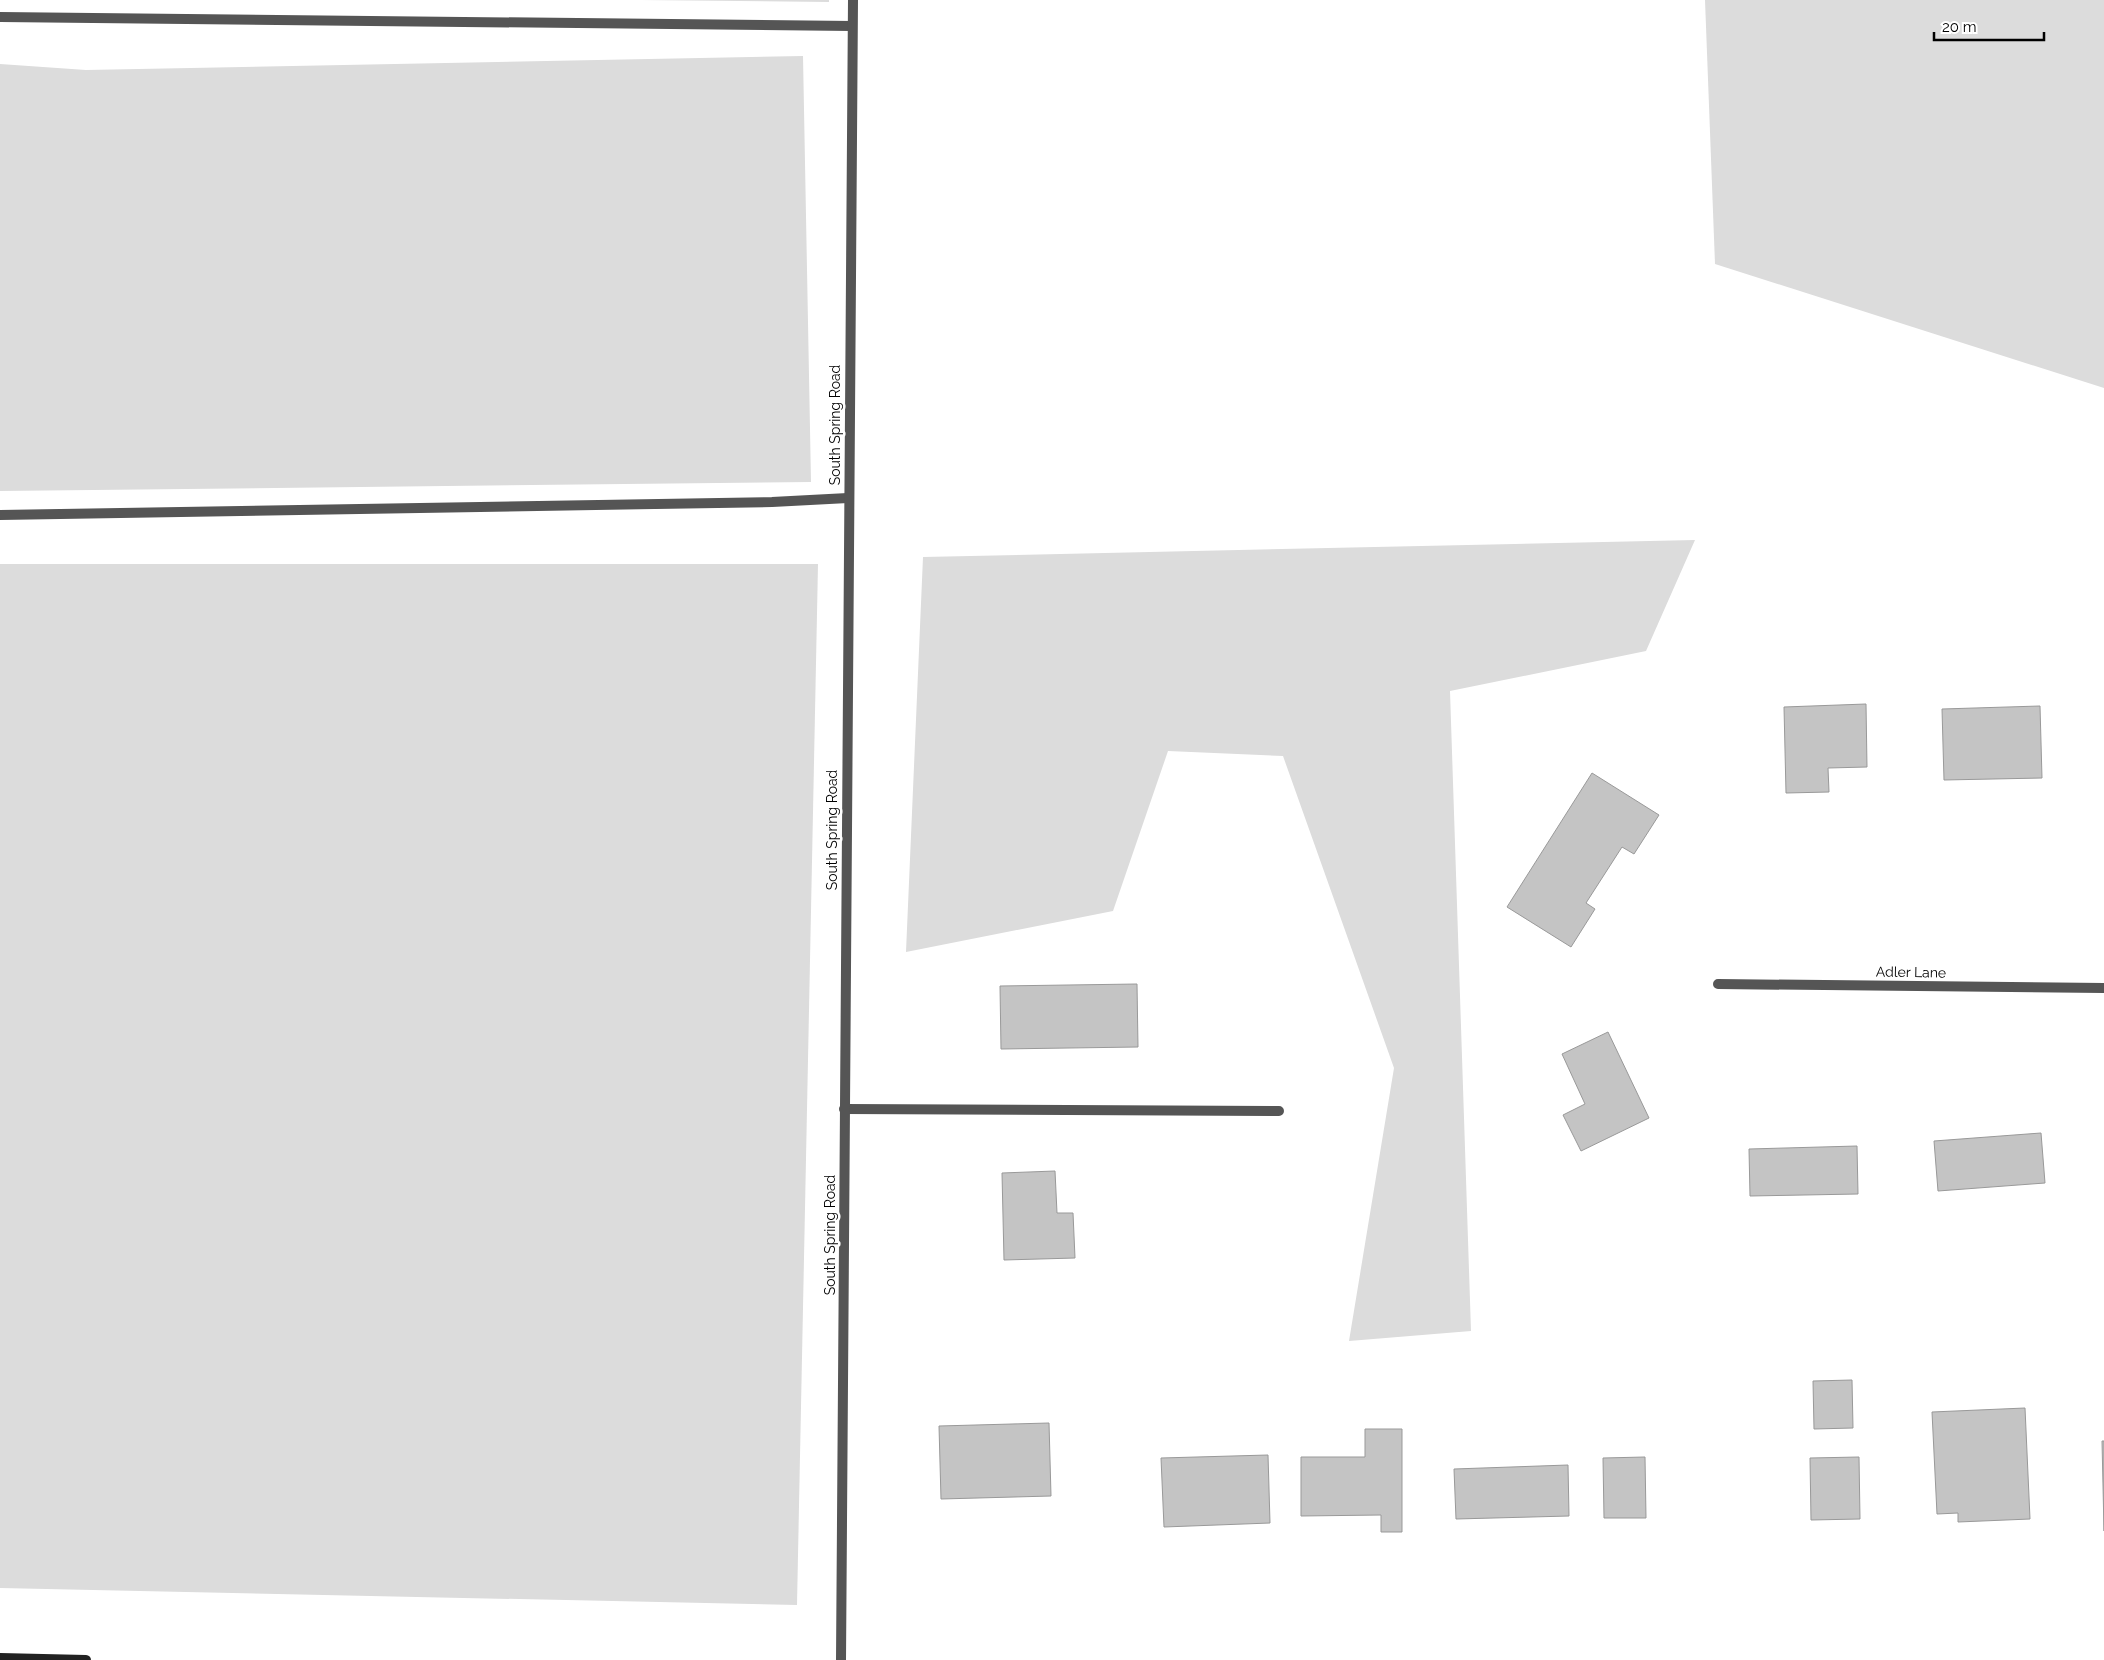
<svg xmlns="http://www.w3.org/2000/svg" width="2104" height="1660" font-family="Raleway,sans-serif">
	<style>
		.green { fill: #dcdcdc }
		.building { fill: #c4c4c4; stroke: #999 }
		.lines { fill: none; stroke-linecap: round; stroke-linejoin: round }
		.lane { stroke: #555; stroke-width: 10 }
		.street { stroke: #555; stroke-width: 10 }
		.secondary { stroke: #222; stroke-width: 10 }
		.labels { text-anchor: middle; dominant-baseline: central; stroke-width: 5; stroke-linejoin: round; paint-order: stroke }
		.street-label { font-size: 14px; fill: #000; stroke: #fff }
	</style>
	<rect width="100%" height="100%" fill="#fff"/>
	<g class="green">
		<path d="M640 0H829V2Z"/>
		<path d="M1705 0H2104V388L1715 264Z"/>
		<path d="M803 56 811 482 0 491V64L86 70Z"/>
		<path d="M1695 540 1646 651 1450 691 1471 1331 1349 1341 1394 1068 1283 756 1168 751 1113 911 906 952 923 557Z"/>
		<path d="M0 564H818L797 1605 0 1588Z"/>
	</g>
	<g class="building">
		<path d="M1866 704 1867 767 1828 768 1829 792 1786 793 1784 707Z"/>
		<path d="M2040 706 2042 778 1944 780 1942 709Z"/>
		<path d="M1592 773 1659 815 1634 854 1622 847 1586 903 1595 909 1571 947 1507 907Z"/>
		<path d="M1137 984 1138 1047 1001 1049 1000 986Z"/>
		<path d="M1608 1032 1649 1118 1581 1151 1563 1115 1585 1104 1562 1054Z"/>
		<path d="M2041 1133 2045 1183 1938 1191 1934 1141Z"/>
		<path d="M1857 1146 1858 1194 1750 1196 1749 1149Z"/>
		<path d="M1055 1171 1057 1213H1073L1075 1258 1004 1260 1002 1173Z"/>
		<path d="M1852 1380 1853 1428 1814 1429 1813 1381Z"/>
		<path d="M2025 1408 2030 1519 1958 1522V1513L1937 1514 1932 1412Z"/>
		<path d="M1049 1423 1051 1496 941 1499 939 1426Z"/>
		<path d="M1365 1429H1402V1532H1381V1515L1301 1516V1457H1365Z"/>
		<path d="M2102 1441H2104V1531Z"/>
		<path d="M1268 1455 1270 1523 1164 1527 1161 1458Z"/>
		<path d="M1645 1457 1646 1518H1604L1603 1458Z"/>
		<path d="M1859 1457 1860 1519 1811 1520 1810 1458Z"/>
		<path d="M1568 1465 1569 1516 1456 1519 1454 1469Z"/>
	</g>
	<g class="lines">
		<g class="lane">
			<path d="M0 515 772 502 848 498"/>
			<path d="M844 1109 1279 1111"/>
		</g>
		<g class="street">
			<path d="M0 17 852 26"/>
			<path d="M1718 984 2104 988"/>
			<path d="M841 1660 853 0"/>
		</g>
		<path class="secondary" d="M0 1658 86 1660"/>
	</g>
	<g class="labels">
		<g class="street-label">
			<text transform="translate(835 425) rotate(-90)">South Spring Road</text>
			<text transform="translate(832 830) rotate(-90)">South Spring Road</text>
			<text transform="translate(1911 972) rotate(1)">Adler Lane</text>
			<text transform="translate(830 1235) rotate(-90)">South Spring Road</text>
		</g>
	</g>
	<path d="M1934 32v8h110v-8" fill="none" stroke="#000000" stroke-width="2.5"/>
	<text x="1942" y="32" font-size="15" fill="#000000" stroke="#ffffff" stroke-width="4" paint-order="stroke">20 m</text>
</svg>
